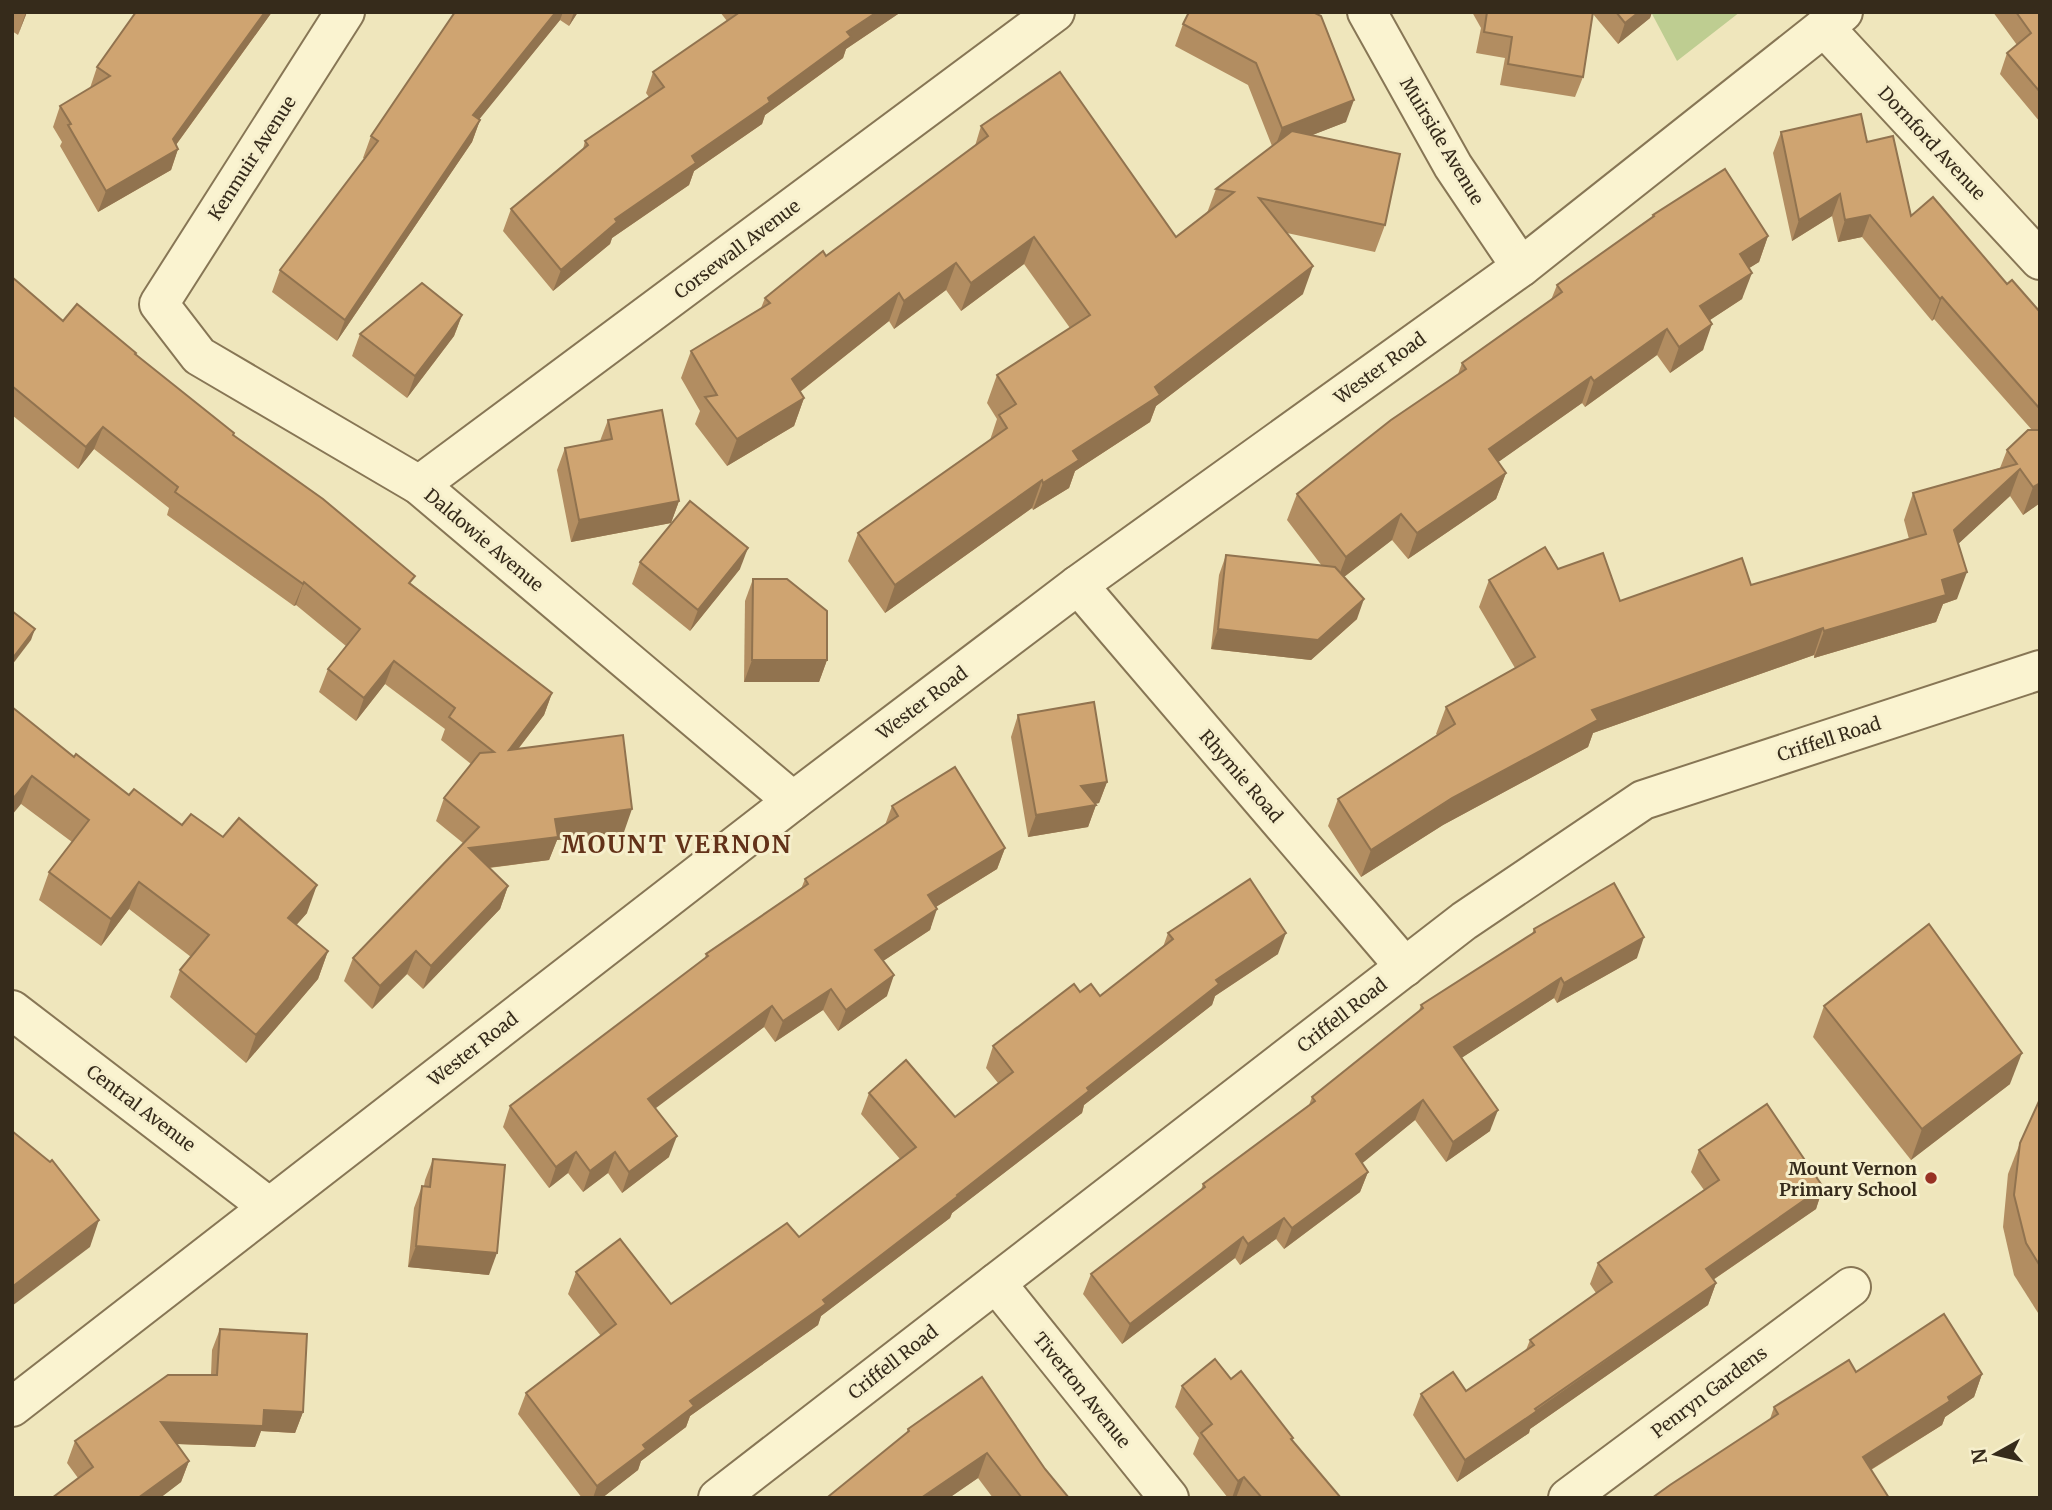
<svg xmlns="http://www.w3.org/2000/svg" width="2052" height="1510" font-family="Merriweather,serif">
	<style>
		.green { fill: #becd91 }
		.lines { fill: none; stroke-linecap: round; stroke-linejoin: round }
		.street-casing { stroke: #877655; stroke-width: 42 }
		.street { stroke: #faf3d0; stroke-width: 38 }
		.wall { fill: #b28d61 }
		.shaded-wall { fill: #91734f }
		.building { fill: #cfa471; stroke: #91734f; stroke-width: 2 }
		.poi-dot { fill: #983224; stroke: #f6efcc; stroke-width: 2.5 }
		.labels { text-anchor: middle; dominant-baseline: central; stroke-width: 6; stroke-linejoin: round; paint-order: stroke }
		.street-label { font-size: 18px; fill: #362b1b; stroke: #f6efcc }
		.poi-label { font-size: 18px; font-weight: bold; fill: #362b1b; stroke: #f6efcc; text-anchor: end }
		.district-label { font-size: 24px; font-weight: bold; letter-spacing: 2px; fill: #633219; stroke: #f6efcc }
	</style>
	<rect width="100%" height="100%" fill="#efe6bc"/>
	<path class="green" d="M1651 12H1740L1677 61Z"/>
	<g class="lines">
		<g class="street-casing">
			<g id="street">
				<path d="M345 12 159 304 199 356 419 485 793 801"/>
				<path d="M1367 12 1453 166 1521 267"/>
				<path d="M1824 27 2040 260"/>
				<path d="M419 485 1055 12"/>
				<path d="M1078 585 1405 967"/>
				<path d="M12 1010 269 1207"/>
				<path d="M996 1283 1169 1498"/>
				<path d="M12 1407 793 801 1078 585 1521 267 1843 12"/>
				<path d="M718 1498 1464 921 1643 800 2040 670"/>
				<path d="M1568 1498 1851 1287"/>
			</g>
		</g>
		<use href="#street" class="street"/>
	</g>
	<g class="wall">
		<path d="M12 12H27L18 35 12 31Z"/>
		<path d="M136 12H272L176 145 178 149 171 170 98 212 60 146 62 142 53 127 60 106 90 88 97 67Z"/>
		<path d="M455 12H578L569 26 560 20 479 119 480 120 472 142 337 341 272 292 280 270 365 159 363 158 371 136Z"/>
		<path d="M720 12H901L846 49 843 58 765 115 762 124 694 171 689 185 612 238 610 244 553 291 503 231 511 209 583 149 585 141 649 97 646 93 653 72 727 21Z"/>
		<path d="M1189 12 1346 122 1312 135 1385 225 1375 252 1287 233 1303 294 1156 406 1150 422 1075 471 1069 488 1033 510 1032 508 885 613 848 561 858 533 990 440 997 419 987 403 997 375 1070 328 1024 264 961 311 946 290 894 329 889 321 800 392 804 398 794 426 727 466 695 424 700 411 681 378 691 351 761 308 765 298 826 256 975 146 981 126 1176 237 1207 213 1216 189 1272 146 1248 85 1175 46 1183 24Z"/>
		<path d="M1472 12H1652L1650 18 1618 44 1593 14 1583 77 1575 97 1500 85 1505 58 1476 53 1481 28Z"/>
		<path d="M1993 12H2040V122L2000 74 2007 53 2017 45Z"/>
		<path d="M1781 132 1867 142 1911 216 2007 284 2040 312V503L2023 515 2010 496 1958 544 1957 599 1943 604 1936 622 1814 658V655L1593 733 1588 747 1443 825 1361 877 1328 826 1338 799 1437 735 1436 734 1446 707 1515 668 1479 607 1489 580 1558 569 1620 601 1751 585 1909 539 1904 520 1913 493 2000 468 2007 450 2032 430 1934 319 1932 321 1862 237 1838 242 1832 216 1792 241 1773 153Z"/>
		<path d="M1653 215 1768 236 1759 262 1749 268 1742 299 1710 320 1703 350 1670 373 1657 355 1585 407 1582 403 1498 462 1506 473 1496 499 1408 559 1392 540 1344 577 1357 619 1311 660 1211 649 1219 575 1226 555 1322 566 1287 520 1297 494 1458 374 1462 363 1551 300 1557 285 1652 217Z"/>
		<path d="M12 277 63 321 135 354 412 584 552 693 544 715 519 748 624 832 557 840 549 860 489 868 508 886 500 909 423 989 407 974 372 1009 344 981 353 958 463 843 436 821 444 798 471 764 441 740 445 729 385 684 356 721 319 692 328 669 346 646 296 605 294 606 167 515 169 508 94 449 78 469 12 415Z"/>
		<path d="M462 315 454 336 407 398 352 356 360 334Z"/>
		<path d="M608 420 679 501 671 523 571 542 557 470 565 448 600 441Z"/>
		<path d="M640 562 740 569 690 631 632 584Z"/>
		<path d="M753 579 827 660 819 682H744L745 601Z"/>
		<path d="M12 707 74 757 129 795 182 825 307 913 296 925 328 951 318 979 246 1063 170 997 180 970 191 957 129 909 101 946 39 900 49 872 72 842 21 804Z"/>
		<path d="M1018 715 1107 782 1099 803 1095 804 1096 805 1088 827 1028 837 1011 737Z"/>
		<path d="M892 806 1005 848 997 869 936 907 930 930 883 961 887 996 838 1031 823 1010 775 1042 764 1027 655 1108 669 1157 622 1193 608 1173 583 1192 568 1173 549 1188 503 1127 510 1106 705 958 706 954 801 889 805 879 885 825Z"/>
		<path d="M1534 929 1637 958 1557 1003 1554 998 1461 1058 1490 1131 1446 1162 1415 1120 1362 1163 1368 1172 1360 1192 1284 1249 1276 1239 1240 1265 1235 1258 1122 1344 1083 1294 1091 1274 1201 1190 1203 1184 1309 1105 1312 1097 1419 1011 1421 1005 1532 934Z"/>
		<path d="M1168 933 1278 954 1215 996 1212 1005 1084 1105 1082 1113 952 1213 950 1218 821 1316 818 1325 690 1416 686 1427 641 1461 638 1470 602 1498H582L518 1414 526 1393 601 1336 568 1294 576 1272 671 1304 799 1237 900 1159 861 1114 869 1093 955 1117 998 1083 986 1068 993 1046 1080 992 1100 996 1163 947Z"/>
		<path d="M1824 1006 2010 1084 1911 1160 1813 1037Z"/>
		<path d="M2040 1099V1316L2014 1275 2003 1227 2008 1174 2020 1143Z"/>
		<path d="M1699 1150 1823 1187 1816 1209 1713 1280 1716 1283 1708 1305 1530 1429 1529 1433 1457 1482 1413 1415 1421 1394 1466 1391 1526 1350 1530 1340 1596 1293 1590 1284 1598 1263 1704 1190 1691 1172Z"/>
		<path d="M433 1159 489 1275 408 1267 414 1208 422 1186H424L425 1180Z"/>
		<path d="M220 1329 303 1412 295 1433 261 1431 255 1447 177 1444 189 1461 181 1482 160 1498H52L78 1478 67 1463 75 1441 211 1375 212 1350Z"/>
		<path d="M1856 1372 1982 1374 1974 1397 1945 1417 1942 1425 1871 1470 1770 1419 1774 1407Z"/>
		<path d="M1231 1379 1293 1438 1292 1440 1341 1498H1228L1193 1454 1199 1438 1175 1407 1182 1386Z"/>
		<path d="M908 1429 1045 1469 1069 1498H993L978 1478 949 1498H828L829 1496 906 1434Z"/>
	</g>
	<g class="shaded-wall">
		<path d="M26 12H27L18 35Z"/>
		<path d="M265 12H272L170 153 178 149 171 170 98 212 106 191 173 139Z"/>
		<path d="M556 12H563L560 20 465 137 473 115Z"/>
		<path d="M574 12H578L569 26Z"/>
		<path d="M877 12H901L846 49 843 58 765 115 762 124 694 171 689 185 612 238 610 244 553 291 561 270 615 219 692 156 768 98 847 32Z"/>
		<path d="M1639 12H1652L1650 18 1618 44 1625 23Z"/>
		<path d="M1354 100 1346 122 1274 150 1282 128Z"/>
		<path d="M480 120 472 142 337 341 345 320Z"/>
		<path d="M1840 194 1832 216 1792 241 1799 220Z"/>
		<path d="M1870 215 1862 237 1838 242 1845 220Z"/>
		<path d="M1768 236 1759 262 1730 280 1740 254Z"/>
		<path d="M1034 237 1024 264 961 311 971 283Z"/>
		<path d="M956 263 946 290 894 329 904 301Z"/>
		<path d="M1313 266 1303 294 1156 406 1150 422 1075 471 1069 488 1033 510 1043 483 1073 451Z"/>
		<path d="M1752 273 1742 299 1690 333 1700 306Z"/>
		<path d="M899 293 889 321 782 406 792 379Z"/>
		<path d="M1942 297 1934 319 1932 321 1940 299Z"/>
		<path d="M462 315 454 336 407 398 415 376Z"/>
		<path d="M1712 324 1703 350 1670 373 1679 347Z"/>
		<path d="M1667 329 1657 355 1585 407 1594 381Z"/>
		<path d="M1591 377 1582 403 1480 475 1489 449Z"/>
		<path d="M804 398 794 426 727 466 737 439Z"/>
		<path d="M103 427 94 449 78 469 86 447Z"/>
		<path d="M2020 469 2010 496 1944 557 1954 530Z"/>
		<path d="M1506 473 1496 499 1408 559 1417 533Z"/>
		<path d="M1042 480 1032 508 885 613 895 585Z"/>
		<path d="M2040 483V503L2023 515 2033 487Z"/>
		<path d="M679 501 671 523 571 542 579 520Z"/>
		<path d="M1401 514 1392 540 1336 583 1346 557Z"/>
		<path d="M748 548 740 569 690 631 698 610Z"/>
		<path d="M1967 572 1957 599 1943 604 1936 622 1814 658 1824 631 1942 580Z"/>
		<path d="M304 582 296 605 294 606 303 584Z"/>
		<path d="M1364 599 1357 619 1311 660 1211 649 1218 629Z"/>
		<path d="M1823 628 1814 655 1593 733 1588 747 1443 825 1361 877 1371 850 1592 710Z"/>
		<path d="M35 629 31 640 12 665V659Z"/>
		<path d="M752 660H827L819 682H744Z"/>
		<path d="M394 661 385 684 356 721 364 698Z"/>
		<path d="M552 693 544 715 500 772 509 750Z"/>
		<path d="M32 776 21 804 12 815V800Z"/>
		<path d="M1107 782 1099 803 1073 808 1081 786Z"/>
		<path d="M1096 805 1088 827 1028 837 1036 815Z"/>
		<path d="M632 809 624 832 557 840 549 860 461 871 469 848 555 819Z"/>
		<path d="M1005 848 997 869 921 916 928 895Z"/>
		<path d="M139 882 129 909 101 946 111 919Z"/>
		<path d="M317 885 307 913 278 946 288 918Z"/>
		<path d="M508 886 500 909 423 989 431 966Z"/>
		<path d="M937 909 930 930 868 971 875 950Z"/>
		<path d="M1286 933 1278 954 1215 996 1212 1005 1084 1105 1082 1113 952 1213 950 1218 821 1316 818 1325 690 1416 686 1427 641 1461 638 1470 602 1498H593L597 1486 690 1401 823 1300 957 1195 1087 1088 1216 980Z"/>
		<path d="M1644 937 1637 958 1557 1003 1564 983Z"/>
		<path d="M328 951 318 979 246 1063 256 1035Z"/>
		<path d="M416 951 407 974 372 1009 380 986Z"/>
		<path d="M894 975 887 996 838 1031 846 1010Z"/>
		<path d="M1561 978 1554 998 1446 1068 1454 1047Z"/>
		<path d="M831 989 823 1010 775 1042 783 1021Z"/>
		<path d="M772 1006 764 1027 640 1120 648 1099Z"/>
		<path d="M2022 1053 2010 1084 1911 1160 1922 1129Z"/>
		<path d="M1423 1100 1415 1120 1348 1175 1356 1154Z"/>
		<path d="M1498 1110 1490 1131 1446 1162 1453 1142Z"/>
		<path d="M677 1136 669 1157 622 1193 629 1172Z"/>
		<path d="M576 1152 568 1173 549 1188 556 1167Z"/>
		<path d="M615 1152 608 1173 583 1192 590 1171Z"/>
		<path d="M1368 1172 1360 1192 1284 1249 1292 1228Z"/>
		<path d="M1823 1187 1816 1209 1698 1290 1706 1269Z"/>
		<path d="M1284 1218 1276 1239 1240 1265 1248 1244Z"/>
		<path d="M99 1220 90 1247 12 1306V1287Z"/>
		<path d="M1243 1237 1235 1258 1122 1344 1130 1324Z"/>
		<path d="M416 1246 497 1253 489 1275 408 1267Z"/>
		<path d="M1716 1283 1708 1305 1530 1429 1529 1433 1457 1482 1465 1460Z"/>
		<path d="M1982 1374 1974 1397 1945 1417 1942 1425 1854 1480 1863 1457Z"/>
		<path d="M264 1410 303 1412 295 1433 261 1431 255 1447 153 1443 161 1422Z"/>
		<path d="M987 1453 978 1478 949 1498H921Z"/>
		<path d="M189 1461 181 1482 160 1498H138Z"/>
		<path d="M1244 1477 1236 1498H1232L1238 1481Z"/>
	</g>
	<g class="building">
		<path d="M136 12H265L173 139 178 149 106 191 68 125 71 124 60 106 110 76 97 67Z"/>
		<path d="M455 12H556L473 115 480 120 345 320 280 270 378 141 371 136Z"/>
		<path d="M740 12H877L847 32 851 37 768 98 770 102 692 156 696 163 615 219 617 222 561 270 511 209 588 145 585 141 664 87 653 72Z"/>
		<path d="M1189 12H1313L1321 16 1354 100 1282 128 1256 63 1183 24Z"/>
		<path d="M1487 12H1593L1583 77 1508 64 1512 37 1484 32Z"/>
		<path d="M1616 12H1639L1625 23Z"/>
		<path d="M2016 12H2040V92L2007 53 2031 33Z"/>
		<path d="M1060 72 1176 237 1234 192 1216 189 1292 131 1400 154 1385 225 1259 198 1313 266 1155 387 1160 395 1073 451 1079 460 1043 483 1042 480 895 585 858 533 1007 428 999 415 1016 404 997 375 1090 315 1034 237 971 283 956 263 904 301 899 293 792 379 804 398 737 439 705 397 717 395 691 351 770 303 765 298 823 251 826 256 988 136 981 126Z"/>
		<path d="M1861 114 1867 142 1893 136 1911 216 1933 197 2007 284 2012 280 2040 312V409L1942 297 1940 299 1870 215 1845 220 1840 194 1799 220 1781 132Z"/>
		<path d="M1725 169 1768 236 1740 254 1752 273 1700 306 1712 324 1679 347 1667 329 1594 381 1591 377 1489 449 1506 473 1417 533 1401 514 1346 557 1297 494 1391 420 1466 369 1462 363 1562 292 1557 285 1654 216 1653 215Z"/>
		<path d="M12 277 63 321 77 304 136 353 135 354 234 433 233 435 323 499 415 576 409 583 552 693 509 750 623 735 632 809 555 819 558 837 469 848 508 886 431 966 416 951 380 986 353 958 479 827 444 798 480 753 494 752 449 717 455 708 394 661 364 698 328 669 360 629 304 582 303 584 175 492 178 487 103 427 86 447 12 386Z"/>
		<path d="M422 283 462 315 415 376 360 334Z"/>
		<path d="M662 410 679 501 579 520 565 448 612 439 608 420Z"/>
		<path d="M2028 430H2040V483L2033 487 2020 469 1954 530 1967 572 1942 580 1946 595 1824 631 1823 628 1592 710 1598 720 1452 798 1371 850 1338 799 1455 724 1446 707 1535 657 1489 580 1545 547 1558 569 1603 553 1620 601 1742 558 1751 585 1926 534 1913 493 2017 464 2007 450Z"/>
		<path d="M690 501 748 548 698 610 640 562Z"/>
		<path d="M1226 555 1335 567 1364 599 1318 640 1218 629Z"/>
		<path d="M753 579H787L827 611V660H752Z"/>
		<path d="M12 611 35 629 12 659Z"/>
		<path d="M1094 702 1107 782 1081 786 1096 805 1036 815 1018 715Z"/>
		<path d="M12 707 74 757 76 754 129 795 134 789 182 825 191 814 223 837 239 818 317 885 288 918 328 951 256 1035 180 970 209 935 139 882 111 919 49 872 89 820 32 776 12 800Z"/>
		<path d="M955 767 1005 848 928 895 937 909 875 950 894 975 846 1010 831 989 783 1021 772 1006 648 1099 677 1136 629 1172 615 1152 590 1171 576 1152 556 1167 510 1106 708 956 706 954 808 884 805 879 898 816 892 806Z"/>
		<path d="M1250 879 1286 933 1216 980 1219 984 1087 1088 1089 1091 957 1195 958 1196 823 1300 826 1304 690 1401 694 1406 643 1445 646 1449 597 1486 526 1393 616 1324 576 1272 620 1239 671 1304 787 1223 799 1237 916 1147 869 1093 906 1060 955 1117 1013 1072 993 1046 1074 984 1080 992 1091 984 1100 996 1173 939 1168 933Z"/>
		<path d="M1614 883 1644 937 1564 983 1561 978 1454 1047 1498 1110 1453 1142 1423 1100 1356 1154 1368 1172 1292 1228 1284 1218 1248 1244 1243 1237 1130 1324 1091 1274 1205 1187 1203 1184 1315 1101 1312 1097 1423 1008 1421 1005 1535 932 1534 929Z"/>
		<path d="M1929 924 2022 1053 1922 1129 1824 1006Z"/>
		<path d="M2040 1099V1266L2026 1243 2014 1195 2020 1143Z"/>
		<path d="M1767 1104 1823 1187 1706 1269 1716 1283 1535 1409 1537 1411 1465 1460 1421 1394 1453 1372 1466 1391 1534 1345 1530 1340 1612 1282 1598 1263 1719 1180 1699 1150Z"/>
		<path d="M12 1131 50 1162 52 1160 99 1220 12 1287Z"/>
		<path d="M433 1159 505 1165 497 1253 416 1246 422 1186 430 1187Z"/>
		<path d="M1944 1314 1982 1374 1948 1397 1950 1401 1863 1457 1889 1498H1652L1670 1485 1778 1414 1774 1407 1849 1360 1856 1372Z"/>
		<path d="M220 1329 307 1334 303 1412 264 1410 263 1426 161 1422 189 1461 138 1498H52L93 1467 75 1441 168 1375H217Z"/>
		<path d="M1215 1359 1231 1379 1241 1371 1293 1438 1291 1439 1341 1498H1262L1244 1477 1238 1481 1201 1433 1212 1424 1182 1386Z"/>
		<path d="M982 1377 1045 1469 1069 1498H1022L987 1453 921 1498H829L830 1497 829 1496 909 1431 908 1429Z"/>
	</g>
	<circle class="poi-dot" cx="1931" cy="1178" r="7"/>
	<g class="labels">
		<g class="street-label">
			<text transform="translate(1442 141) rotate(59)">Muirside Avenue</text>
			<text transform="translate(1932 143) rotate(47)">Dornford Avenue</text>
			<text transform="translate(252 158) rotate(-57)">Kenmuir Avenue</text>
			<text transform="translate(737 249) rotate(-37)">Corsewall Avenue</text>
			<text transform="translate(1380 368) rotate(-36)">Wester Road</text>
			<text transform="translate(484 540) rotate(40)">Daldowie Avenue</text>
			<text transform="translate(922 703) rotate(-37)">Wester Road</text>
			<text transform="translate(1829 739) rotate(-18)">Criffell Road</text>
			<text transform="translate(1241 776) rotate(49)">Rhymie Road</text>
			<text transform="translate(1342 1015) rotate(-38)">Criffell Road</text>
			<text transform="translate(473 1049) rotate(-38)">Wester Road</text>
			<text transform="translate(141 1108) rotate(37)">Central Avenue</text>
			<text transform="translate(893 1362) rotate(-38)">Criffell Road</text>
			<text transform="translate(1082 1390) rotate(51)">Tiverton Avenue</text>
			<text transform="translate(1709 1392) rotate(-37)">Penryn Gardens</text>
		</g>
		<g class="poi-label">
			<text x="1917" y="1168">Mount Vernon<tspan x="1917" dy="21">Primary School</tspan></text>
		</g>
		<g class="district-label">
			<text x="677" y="844">MOUNT VERNON</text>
		</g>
	</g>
	<rect width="2052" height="1510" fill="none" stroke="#362b1b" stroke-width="28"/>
	<g transform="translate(1996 1454) rotate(262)" stroke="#f6efcc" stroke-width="5" paint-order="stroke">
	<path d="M0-5L12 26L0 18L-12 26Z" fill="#362b1b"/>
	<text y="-10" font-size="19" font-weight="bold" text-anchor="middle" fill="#362b1b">N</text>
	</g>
</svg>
